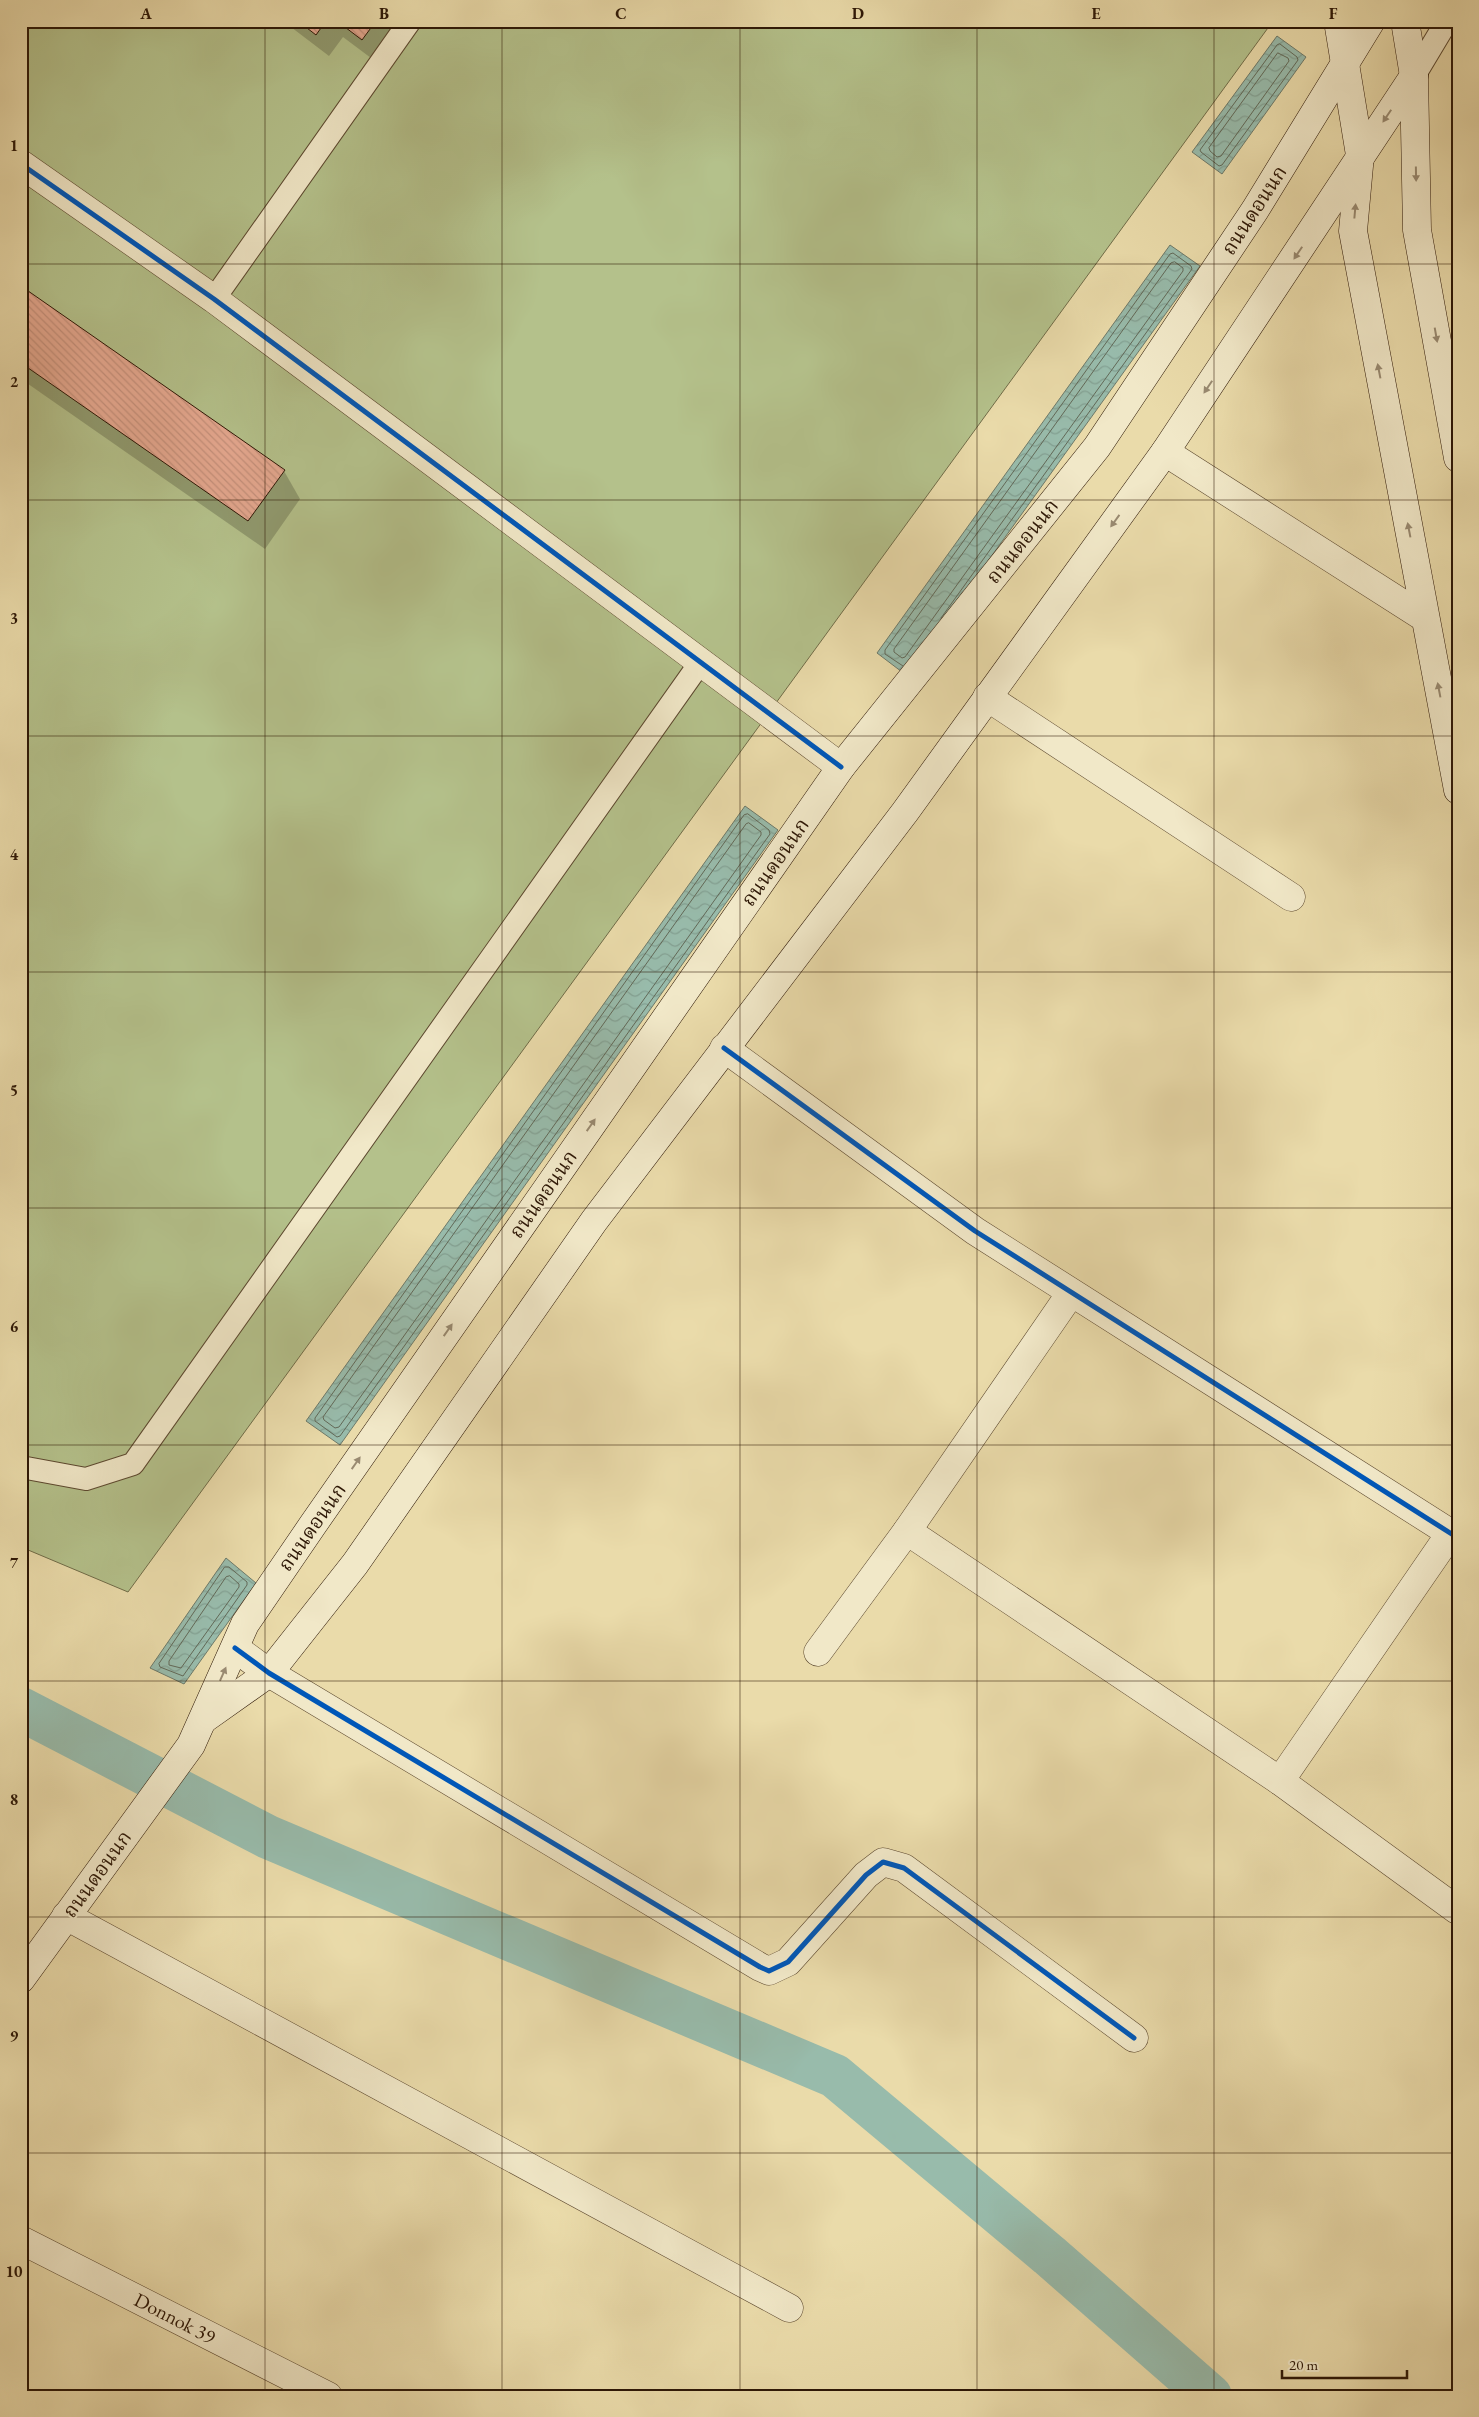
<svg xmlns="http://www.w3.org/2000/svg" width="1479" height="2417" font-family="'EB Garamond','Noto Serif Thai',serif">
	<style>
		.pitch { fill: #b4c18b; stroke: #706c48 }
		.water { fill: url(#water-waves); stroke: #6d7969 }
		.shadow { fill: #0003 }
		.lines { fill: none; stroke-linecap: round; stroke-linejoin: round }
		.shore { stroke: #626958; stroke-width: 1 }
		.canal { stroke: #98bbab; stroke-width: 44 }
		.building { fill: url(#building-back-hatch); stroke: #2d1706 }
		.service-casing { stroke: #5c482f; stroke-width: 24 }
		.minor-casing { stroke: #5c482f; stroke-width: 29 }
		.tertiary-casing { stroke: #5c482f; stroke-width: 29 }
		.secondary-casing { stroke: #2d1706; stroke-width: 29 }
		.service { stroke: #f1e8c8; stroke-width: 22 }
		.minor { stroke: #f1e8c8; stroke-width: 28 }
		.tertiary { stroke: #f1e8c8; stroke-width: 28 }
		.secondary { stroke: #f1e8c8; stroke-width: 28 }
		.cycleway-casing { stroke: #f1e8c8; stroke-width: 8 }
		.cycleway { stroke: #0057b8; stroke-width: 5 }
		.oneway { fill: #998a71 }
		.grid { fill: none; stroke: #2d1706; stroke-width: 1; stroke-opacity: 0.55 }
		.labels { text-anchor: middle; dominant-baseline: central; stroke-width: 4; stroke-linejoin: round; paint-order: stroke }
		.street-label { font-size: 20px; fill: #2d1706; stroke: #f1e8c8 }
		.neatline { fill: none; stroke: #2d1706; stroke-width: 2 }
		.grid-label { font-size: 16px; text-anchor: middle; font-weight: bold; fill: #2d1706 }
	</style>
	<defs>
		<pattern id="water-waves" width="16" height="10" patternUnits="userSpaceOnUse" patternTransform="scale(1.25)"><rect width="16" height="10" fill="#98bbab"/><path d="M0 5q4-4 8 0t8 0" fill="none" stroke="#83a092"/></pattern>
		<pattern id="building-back-hatch" width="6" height="6" patternUnits="userSpaceOnUse" patternTransform="scale(1.25)"><rect width="6" height="6" fill="#e5a890"/><path d="M-1 5l2 2M0 0l6 6M5-1l2 2" fill="none" stroke="#c5907b"/></pattern>
	</defs>
	<rect width="100%" height="100%" fill="#eadbaa"/>
	<filter id="stains"><feTurbulence type="fractalNoise" baseFrequency=".004" numOctaves="4"/><feColorMatrix values="0 0 0 0 .2 0 0 0 0 .09 0 0 0 0 .02 0 0 0 .5 -.17"/></filter>
	<radialGradient id="worn" r=".72"><stop offset=".6" stop-color="#630" stop-opacity="0"/><stop offset="1" stop-color="#630" stop-opacity=".3"/></radialGradient>
	<path class="pitch" d="M21 21H1273L128 1592 21 1547Z"/>
	<g class="water">
		<path d="M1277 36 1306 57 1222 174 1192 152Z"/>
		<path d="M1170 245 1200 266 906 675 877 653Z"/>
		<path d="M745 806 778 830 340 1445 306 1421Z"/>
		<path d="M226 1558 256 1583 184 1684 150 1668Z"/>
	</g>
	<g class="shadow">
		<path d="M283 21H405L375 61 343 37 329 56Z"/>
		<path d="M21 288 284 471 300 499 265 549 21 379Z"/>
	</g>
	<g class="lines">
		<g class="shore">
			<path d="M1280 44 1297 57 1298 60 1222 165 1219 166 1201 152 1200 150 1277 45Z"/>
			<path d="M1278 53 1288 58 1289 61 1221 156 1217 157 1210 151 1209 148Z"/>
			<path d="M1175 262 1183 268V271L905 657 902 658 894 652V649L1171 263Z"/>
			<path d="M903 666 885 654V650L1170 254 1173 253 1191 266 1192 269 941 618"/>
			<path d="M748 814 769 830 770 834 340 1436 337 1437 315 1421V1418L744 815Z"/>
			<path d="M749 823 761 832V835L339 1427 335 1428 324 1420 323 1417 746 824Z"/>
			<path d="M225 1567H229L247 1582V1585L183 1676 160 1667 159 1664Z"/>
			<path d="M230 1576 239 1584V1587L181 1668 169 1665V1661L226 1577Z"/>
		</g>
		<path class="canal" d="M21 1709 268 1837 835 2076 1049 2255 1210 2396"/>
	</g>
	<g class="building">
		<path d="M298 21H326L316 35Z"/>
		<path d="M337 21H376L362 40Z"/>
		<path d="M21 286 285 470 248 521 21 363Z"/>
	</g>
	<g class="lines">
		<g class="service-casing">
			<g id="service">
				<path d="M1414 76 1447 21"/>
				<path d="M214 299 410 21"/>
				<path d="M21 1467 86 1479 133 1464 700 663"/>
			</g>
		</g>
		<g class="minor-casing">
			<g id="minor">
				<path d="M21 164 214 299 841 767"/>
				<path d="M987 697 1291 897"/>
				<path d="M724 1048 975 1231 1458 1538"/>
				<path d="M907 1531 1280 1781 1457 1910"/>
				<path d="M235 1648 269 1673 760 1967 769 1971 788 1962 866 1875 883 1862 904 1868 1134 2038"/>
				<path d="M818 1652 907 1531 1071 1293"/>
				<path d="M1280 1781 1450 1534"/>
				<path d="M66 1916 789 2308"/>
				<path d="M21 2240 328 2396"/>
			</g>
		</g>
		<g class="tertiary-casing">
			<path id="tertiary" d="M1165 452 1425 618"/>
		</g>
		<g class="secondary-casing">
			<g id="secondary">
				<path d="M1338 21 1360 155 1353 231 1458 790"/>
				<path d="M1405 21 1414 76 1417 230 1458 458"/>
				<path d="M204 1719 269 1673 355 1564 594 1221 905 812 1165 452 1414 76"/>
				<path d="M21 1979 191 1745 245 1624 312 1526 841 767 1097 447 1255 210 1371 21"/>
			</g>
		</g>
		<use href="#service" class="service"/>
		<use href="#minor" class="minor"/>
		<use href="#tertiary" class="tertiary"/>
		<use href="#secondary" class="secondary"/>
		<g class="cycleway-casing">
			<g id="cycleway">
				<path d="M21 164 214 299 841 767"/>
				<path d="M724 1048 975 1231 1458 1538"/>
				<path d="M235 1648 269 1673 760 1967 769 1971 788 1962 866 1875 883 1862 904 1868 1134 2038"/>
			</g>
		</g>
		<use href="#cycleway" class="cycleway"/>
	</g>
	<defs><path id="oneway-solid" d="M-6-.8H1V-3.2L6.5 0L1 3.2V.8H-6Z" transform="scale(1.25)"/></defs>
	<g class="oneway">
		<use href="#oneway-solid" transform="translate(1387 116) rotate(124)"/>
		<use href="#oneway-solid" transform="translate(1416 174) rotate(89)"/>
		<use href="#oneway-solid" transform="translate(1355 211) rotate(-85)"/>
		<use href="#oneway-solid" transform="translate(1298 253) rotate(124)"/>
		<use href="#oneway-solid" transform="translate(1436 335) rotate(80)"/>
		<use href="#oneway-solid" transform="translate(1379 371) rotate(-101)"/>
		<use href="#oneway-solid" transform="translate(1208 387) rotate(124)"/>
		<use href="#oneway-solid" transform="translate(1115 521) rotate(126)"/>
		<use href="#oneway-solid" transform="translate(1409 530) rotate(-101)"/>
		<use href="#oneway-solid" transform="translate(1439 690) rotate(-101)"/>
		<use href="#oneway-solid" transform="translate(591 1125) rotate(-55)"/>
		<use href="#oneway-solid" transform="translate(448 1330) rotate(-55)"/>
		<use href="#oneway-solid" transform="translate(356 1463) rotate(-55)"/>
		<use href="#oneway-solid" transform="translate(223 1674) rotate(-66)"/>
	</g>
	<path class="grid" d="M265 21V2396M502 21V2396M740 21V2396M977 21V2396M1214 21V2396M21 264H1458M21 500H1458M21 736H1458M21 972H1458M21 1208H1458M21 1445H1458M21 1681H1458M21 1917H1458M21 2153H1458"/>
	<g class="labels">
		<g class="street-label">
			<text transform="translate(1254 210) rotate(-57)">ถนนดอนนก</text>
			<text transform="translate(1022 541) rotate(-51)">ถนนดอนนก</text>
			<text transform="translate(775 862) rotate(-55)">ถนนดอนนก</text>
			<text transform="translate(543 1194) rotate(-55)">ถนนดอนนก</text>
			<text transform="translate(312 1527) rotate(-55)">ถนนดอนนก</text>
			<text transform="translate(97 1874) rotate(-54)">ถนนดอนนก</text>
			<text transform="translate(175 2318) rotate(27)">Donnok 39</text>
		</g>
	</g>
	<rect width="1479" height="2417" fill="none" stroke="#eadbaa" stroke-width="55"/>
	<path d="M1282 2370v8h125v-8" fill="none" stroke="#2d1706" stroke-width="2.5"/>
	<text x="1289" y="2370" font-size="15" fill="#2d1706" stroke="#f1e8c8" stroke-width="4" paint-order="stroke">20 m</text>
	<rect x="28" y="28" width="1424" height="2362" class="neatline"/>
	<g class="grid-label">
		<text x="146" y="19">A</text>
		<text x="384" y="19">B</text>
		<text x="621" y="19">C</text>
		<text x="858" y="19">D</text>
		<text x="1096" y="19">E</text>
		<text x="1333" y="19">F</text>
		<text x="14" y="151">1</text>
		<text x="14" y="387">2</text>
		<text x="14" y="624">3</text>
		<text x="14" y="860">4</text>
		<text x="14" y="1096">5</text>
		<text x="14" y="1332">6</text>
		<text x="14" y="1568">7</text>
		<text x="14" y="1805">8</text>
		<text x="14" y="2041">9</text>
		<text x="14" y="2277">10</text>
	</g>
	<rect width="100%" height="100%" filter="url(#stains)"/>
	<rect width="100%" height="100%" fill="url(#worn)"/>
</svg>
